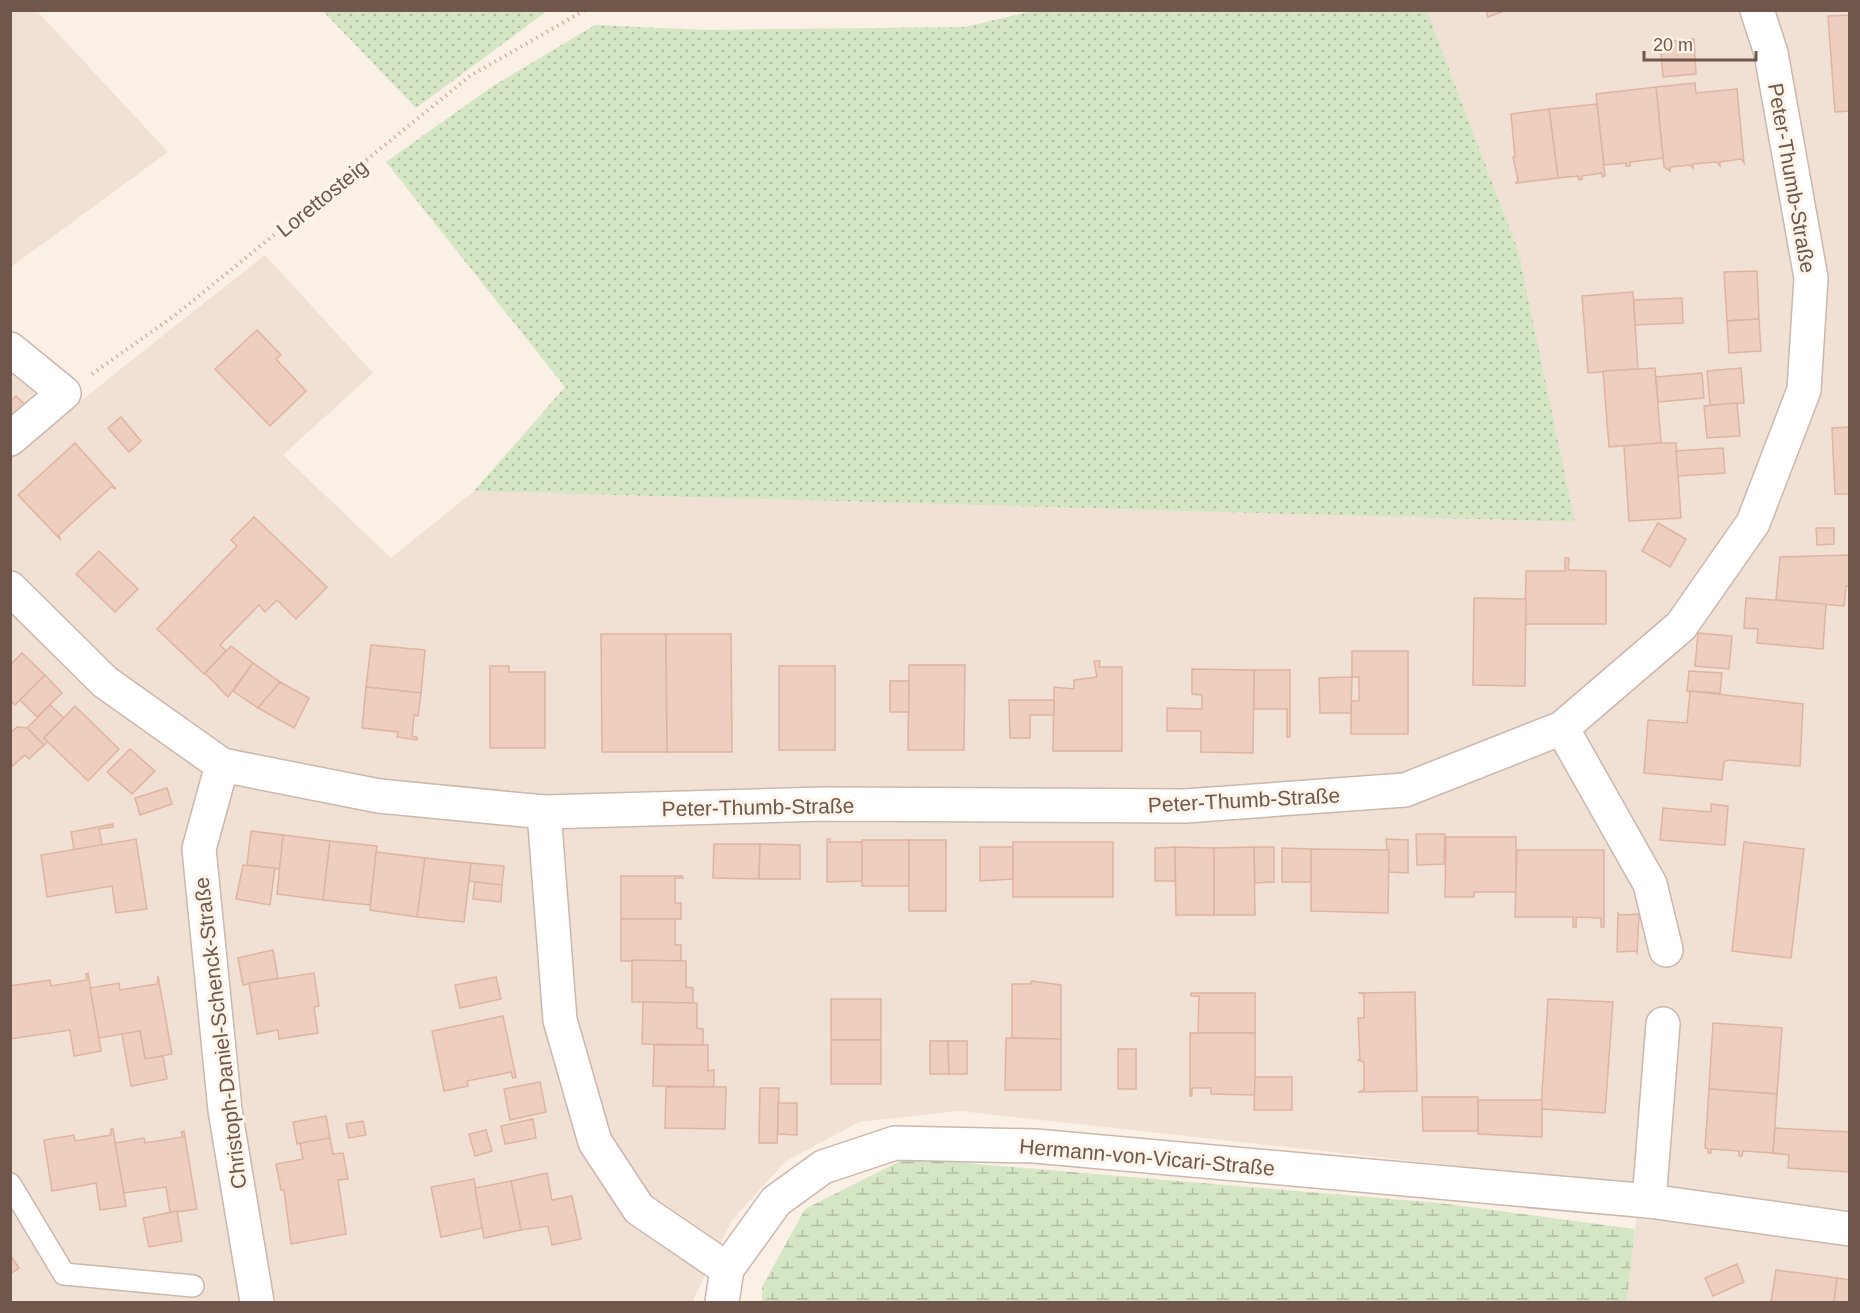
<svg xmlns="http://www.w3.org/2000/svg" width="1860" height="1313" font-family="Helvetica,sans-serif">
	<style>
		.residential { fill: #f1e1d4 }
		.grass { fill: url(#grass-dots) }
		.wetland { fill: url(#wetland-marsh) }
		.building { fill: #edcebf; stroke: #dfb3a0; stroke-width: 1.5 }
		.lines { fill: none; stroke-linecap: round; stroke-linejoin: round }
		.lane-casing { stroke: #cbb7ac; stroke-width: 24 }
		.street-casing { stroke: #cbb7ac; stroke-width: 36 }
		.path { stroke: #d2b1a2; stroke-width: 4; stroke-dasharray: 1.5 4.5; stroke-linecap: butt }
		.lane { stroke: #fff; stroke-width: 21 }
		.street { stroke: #fff; stroke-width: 33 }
		.labels { text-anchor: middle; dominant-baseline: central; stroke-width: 6; stroke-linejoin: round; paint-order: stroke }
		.street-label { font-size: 21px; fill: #71564c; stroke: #fdf4ea }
	</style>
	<defs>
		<pattern id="grass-dots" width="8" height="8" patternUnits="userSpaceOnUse" patternTransform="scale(1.5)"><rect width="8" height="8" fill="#d5e6c4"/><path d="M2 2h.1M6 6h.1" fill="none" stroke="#b1bda1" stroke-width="1.8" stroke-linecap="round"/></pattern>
		<pattern id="wetland-marsh" width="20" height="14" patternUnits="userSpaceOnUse" patternTransform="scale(1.5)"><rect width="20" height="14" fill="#d5e6c4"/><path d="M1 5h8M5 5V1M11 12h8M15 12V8" fill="none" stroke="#b1bda1"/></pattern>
	</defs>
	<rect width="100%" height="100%" fill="#faf0e5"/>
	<g class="residential">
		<path d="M11 10 37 11 168 152 11 267Z"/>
		<path d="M1427 11H1849V1302H1627L1640 1186 960 1111 859 1122 786 1161 732 1220 695 1296 694 1302H11L10 349 83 399 265 255 373 373 283 455 391 558 474 491 1575 522 1518 250Z"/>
	</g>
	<g class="grass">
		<path d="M1037 10 1427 11 1518 250 1575 522 474 491 565 387 386 162 493 86 595 25 705 30 965 27Z"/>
		<path d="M323 11H547L416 108Z"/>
	</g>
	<path class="wetland" d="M906 1158 1439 1203 1635 1229 1627 1302H762V1287L805 1209Z"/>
	<g class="building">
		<path d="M1486 10H1507L1488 17Z"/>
		<path d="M1850 15V111L1835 112 1828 16Z"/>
		<path d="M1694 39 1696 74 1663 77 1660 42Z"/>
		<path d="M1695 83 1696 93 1737 89 1744 163 1741 159 1720 162V166L1717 162 1693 164V168L1690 165 1670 167V171L1664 167 1656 87Z"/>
		<path d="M1656 87 1663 158 1630 162V166H1626V163L1604 165 1596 94Z"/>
		<path d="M1597 104 1605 176 1602 177V173L1582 176V179L1579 180 1578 176 1558 178 1549 109Z"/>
		<path d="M1549 109 1558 178 1516 183 1518 180 1513 157H1515L1511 114Z"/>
		<path d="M1757 271 1759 319 1727 321 1724 272Z"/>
		<path d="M1633 292 1638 369 1588 373 1582 296Z"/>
		<path d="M1682 298 1683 323 1635 325 1634 300Z"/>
		<path d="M1759 319 1761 351 1729 353 1727 321Z"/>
		<path d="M257 330 281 355 276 359 306 391 270 426 215 369Z"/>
		<path d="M1655 368 1661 443 1609 447 1603 371Z"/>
		<path d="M1741 368 1744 403 1710 405 1707 371Z"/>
		<path d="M1702 373 1704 398 1658 402 1656 377Z"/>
		<path d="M16 396 29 409 10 428V402Z"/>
		<path d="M1737 403 1740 436 1707 438 1704 406Z"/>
		<path d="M121 417 141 441 129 452 108 428Z"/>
		<path d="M1850 427V494H1835L1832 428Z"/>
		<path d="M75 443 116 489 111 487 59 535 60 539 18 495Z"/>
		<path d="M1661 443H1676L1681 518 1629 521 1624 446Z"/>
		<path d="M1723 448 1725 473 1678 476 1676 451Z"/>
		<path d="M254 517 327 587 296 619 277 600 265 612 259 605 220 645 226 651 204 674 157 629 237 546 231 540Z"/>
		<path d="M1658 523 1686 539 1670 567 1642 551Z"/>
		<path d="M1816 528H1834V544L1817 545Z"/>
		<path d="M99 551 138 589 115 612 76 574Z"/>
		<path d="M1850 555V586H1846L1844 606 1776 600 1780 557Z"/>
		<path d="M1565 558H1569L1568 570 1606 571V624H1525L1526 571H1565Z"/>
		<path d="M1474 598 1526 599 1525 686 1473 685Z"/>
		<path d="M1746 598 1826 604 1823 649 1757 643 1758 629 1744 628Z"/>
		<path d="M1698 633 1732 636 1729 669 1695 666Z"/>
		<path d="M601 634H666L667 752H602Z"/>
		<path d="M666 634H731L732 752H667Z"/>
		<path d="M371 645 425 650 421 693 366 687Z"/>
		<path d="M231 646 253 663 228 697 205 673Z"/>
		<path d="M1352 651H1408V734H1351V701H1359V677H1352Z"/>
		<path d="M22 653 45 675 15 705 10 700V665Z"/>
		<path d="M1094 661H1100L1099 667H1122V751H1053L1054 687 1074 689V680L1097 677Z"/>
		<path d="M253 663 280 682 258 708 233 691Z"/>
		<path d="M909 665H965L964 750H908Z"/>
		<path d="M490 666H509V672H545V748H490Z"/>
		<rect x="779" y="666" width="56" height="84"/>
		<path d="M1192 669 1254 670 1253 753 1201 752V731H1167V708L1202 709V695L1192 694Z"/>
		<path d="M1254 670H1290V737H1287V709H1254Z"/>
		<path d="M1689 671 1722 673 1720 693 1687 691Z"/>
		<path d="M45 675 62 693 37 717 20 700Z"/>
		<path d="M1352 677 1351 713H1320L1319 678Z"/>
		<rect x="890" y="681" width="19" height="31"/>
		<path d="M280 682 309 698 294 728 258 708Z"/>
		<path d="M366 687 421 693 418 716 414 715 412 736 417 737V740L397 737 398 732 362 728Z"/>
		<path d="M1690 691 1803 704 1800 766 1728 760 1724 762 1722 780 1644 773 1648 720 1687 723Z"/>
		<path d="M1009 700H1054V715H1030V738H1010Z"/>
		<path d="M50 705 64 718 44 738 48 741 44 745 27 728Z"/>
		<path d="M75 706 119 749 88 781 44 738Z"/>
		<path d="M17 727 27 728 44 745 29 759 25 755 10 768V733Z"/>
		<path d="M130 749 155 771 132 794 107 772Z"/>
		<path d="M167 788 172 804 140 815 135 798Z"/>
		<path d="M1711 804 1728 806 1725 845 1660 840 1663 808 1711 812Z"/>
		<path d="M113 824V827L99 829 102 845 74 850 71 832Z"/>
		<path d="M251 831 283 835 280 869 247 865Z"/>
		<path d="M1416 834H1445L1444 864 1417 865Z"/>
		<path d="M283 835 330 841 323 900 277 894Z"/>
		<path d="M1446 837H1516V892H1474V897H1445Z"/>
		<path d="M136 839 147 909 116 913 112 886 47 897 41 855Z"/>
		<path d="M827 839H830V842H862V881L827 882Z"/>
		<path d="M1386 839 1408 840V873L1389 872Z"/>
		<rect x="862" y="840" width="47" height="46"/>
		<rect x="909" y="840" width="37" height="71"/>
		<path d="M330 841 377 846 370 905 323 900Z"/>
		<rect x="1013" y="842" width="100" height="55"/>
		<path d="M1744 842 1804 849 1791 958 1732 951Z"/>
		<path d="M714 844H760L759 879 713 878Z"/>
		<path d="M760 844 800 845V879H759Z"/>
		<path d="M980 847H1013V879L980 881Z"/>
		<path d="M1175 847 1214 848V915H1176Z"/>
		<path d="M1175 847V881H1155V848Z"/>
		<path d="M1254 847 1255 915H1214V848Z"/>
		<path d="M1254 847H1274V882L1255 883Z"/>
		<path d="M1282 848 1311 849V882H1282Z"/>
		<path d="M1311 849 1389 850 1388 913 1311 911Z"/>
		<path d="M1517 850H1604V927H1601V918L1576 917V927H1573V917H1515Z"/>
		<path d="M376 852 425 858 417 917 370 910Z"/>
		<path d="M425 858 471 863 464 922 417 917Z"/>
		<path d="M471 863 504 866 502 885 469 881Z"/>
		<path d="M243 865 275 868 270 905 236 899Z"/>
		<path d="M621 876H682L683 878H675V903H681V919H621Z"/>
		<path d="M475 882 502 885 501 902 473 899Z"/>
		<path d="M1618 913 1620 915 1639 914 1637 953 1636 951 1617 952Z"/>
		<path d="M621 919H675V945H681V961H621Z"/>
		<path d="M273 950 278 978 243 985 238 958Z"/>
		<path d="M632 960 686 961V987L693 988V1003L632 1002Z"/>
		<path d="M88 973 101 1051 74 1056 70 1030 10 1039V986L50 980 51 986 87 980 86 974Z"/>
		<path d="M314 973 319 1006 314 1007 318 1033 279 1039 278 1030 257 1034 249 983Z"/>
		<path d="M158 976 172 1054 145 1059 140 1031 99 1038 90 988 119 983 120 990 157 984Z"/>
		<path d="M496 977 501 999 460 1008 455 985Z"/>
		<path d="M1032 981 1061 985V1039L1012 1038V984H1030Z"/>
		<path d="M1415 992 1417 1091 1358 1092 1364 1090V1062L1357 1060H1360L1358 1018H1364V994L1358 993Z"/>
		<path d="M1191 993H1255V1033H1198L1199 996H1191Z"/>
		<rect x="831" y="999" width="50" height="41"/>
		<path d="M1548 999 1613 1002 1605 1113 1541 1109Z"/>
		<path d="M643 1002 697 1003V1028L703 1029V1045L642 1044Z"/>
		<path d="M503 1016 516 1077 513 1078 511 1072 467 1081 468 1086 444 1091 432 1031Z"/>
		<path d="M1713 1023 1782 1028 1777 1094 1709 1089Z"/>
		<path d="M140 1031 145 1059 163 1056 167 1079 131 1086 122 1034Z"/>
		<path d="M1190 1033H1255V1095L1211 1094V1088H1192V1096H1190Z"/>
		<path d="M1006 1038 1061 1039V1090H1005Z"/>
		<rect x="831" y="1040" width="50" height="44"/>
		<path d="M930 1041H948L949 1074H930Z"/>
		<path d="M948 1041H967V1074H949Z"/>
		<path d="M654 1045H708V1071L714 1070V1087L653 1086Z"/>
		<rect x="1118" y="1049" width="18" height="40"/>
		<path d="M1255 1077H1292V1110H1254Z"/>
		<path d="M540 1082 546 1112 510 1120 504 1089Z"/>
		<path d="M666 1087H726L725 1129 665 1128Z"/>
		<path d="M760 1088H779L777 1143H759Z"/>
		<path d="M1709 1089 1777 1094 1773 1153 1743 1151 1742 1156H1739V1151L1711 1149V1153H1708V1149L1705 1148Z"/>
		<path d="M1422 1097H1478V1131H1423Z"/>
		<path d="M1478 1100H1542V1137L1478 1134Z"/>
		<path d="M778 1103H797V1135L778 1134Z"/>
		<path d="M326 1116 330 1138 297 1144 293 1122Z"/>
		<path d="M533 1119 536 1138 505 1144 501 1126Z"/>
		<path d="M363 1121 366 1135 349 1138 346 1124Z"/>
		<path d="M1775 1128 1850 1132V1172L1788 1168 1789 1155 1773 1153Z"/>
		<path d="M111 1129H113L126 1206 100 1210 96 1183 52 1191 44 1140 74 1135 75 1141 111 1135Z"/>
		<path d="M486 1130 492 1151 475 1156 469 1134Z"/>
		<path d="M184 1131 197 1209 170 1213 166 1187 124 1193 115 1143 144 1138 145 1143 183 1137 181 1132Z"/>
		<path d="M330 1138 333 1154 343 1153 348 1179 338 1180 346 1234 291 1244 284 1190H281L276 1164 303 1159 300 1143Z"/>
		<path d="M547 1173 552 1200 572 1196 581 1239 552 1245 548 1226 521 1230 511 1181Z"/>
		<path d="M474 1179 483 1228 441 1237 431 1187Z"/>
		<path d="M511 1181 521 1230 484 1238 475 1188Z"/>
		<path d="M177 1211 182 1241 149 1247 143 1218Z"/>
		<path d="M10 1255 19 1268 10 1274Z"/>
		<path d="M1737 1264 1744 1282 1713 1296 1705 1278Z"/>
		<path d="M1776 1270 1837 1278 1834 1302H1771Z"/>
		<path d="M1837 1278 1850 1280V1302H1834Z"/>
	</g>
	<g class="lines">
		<g class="lane-casing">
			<path id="lane" d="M10 1184 64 1274 193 1286"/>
		</g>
		<g class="street-casing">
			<g id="street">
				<path d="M10 349 64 393 10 439"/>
				<path d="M10 588 105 682 222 765 379 796 544 812 823 804 1185 806 1405 790 1562 728 1681 626 1753 523 1804 390 1811 278 1771 53 1757 10"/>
				<path d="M1562 728 1650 884 1666 950"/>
				<path d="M222 765 199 849 225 1110 257 1302"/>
				<path d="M544 812 560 1020 595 1142 639 1209 727 1269"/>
				<path d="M1649 1201 1663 1024"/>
				<path d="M722 1302 727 1269 776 1201 823 1167 895 1143 1035 1146 1649 1201 1850 1229"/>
			</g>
		</g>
		<path class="path" d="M92 374 174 316 470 76 585 10"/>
		<use href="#lane" class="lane"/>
		<use href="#street" class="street"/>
	</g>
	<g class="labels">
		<g class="street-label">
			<text transform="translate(1792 178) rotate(80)">Peter-Thumb-Straße</text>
			<text transform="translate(322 198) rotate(-39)">Lorettosteig</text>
			<text transform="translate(1244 800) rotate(-3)">Peter-Thumb-Straße</text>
			<text transform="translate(758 807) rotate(-1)">Peter-Thumb-Straße</text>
			<text transform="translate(220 1033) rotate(-97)">Christoph-Daniel-Schenck-Straße</text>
			<text transform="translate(1147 1157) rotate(5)">Hermann-von-Vicari-Straße</text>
		</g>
	</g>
	<rect width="1860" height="1313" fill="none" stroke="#71564c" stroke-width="24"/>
	<path d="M1644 51v9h112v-9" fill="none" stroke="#71564c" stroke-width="3"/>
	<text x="1653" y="51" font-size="18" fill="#71564c" stroke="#fdf4ea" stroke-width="4.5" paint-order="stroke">20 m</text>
</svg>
